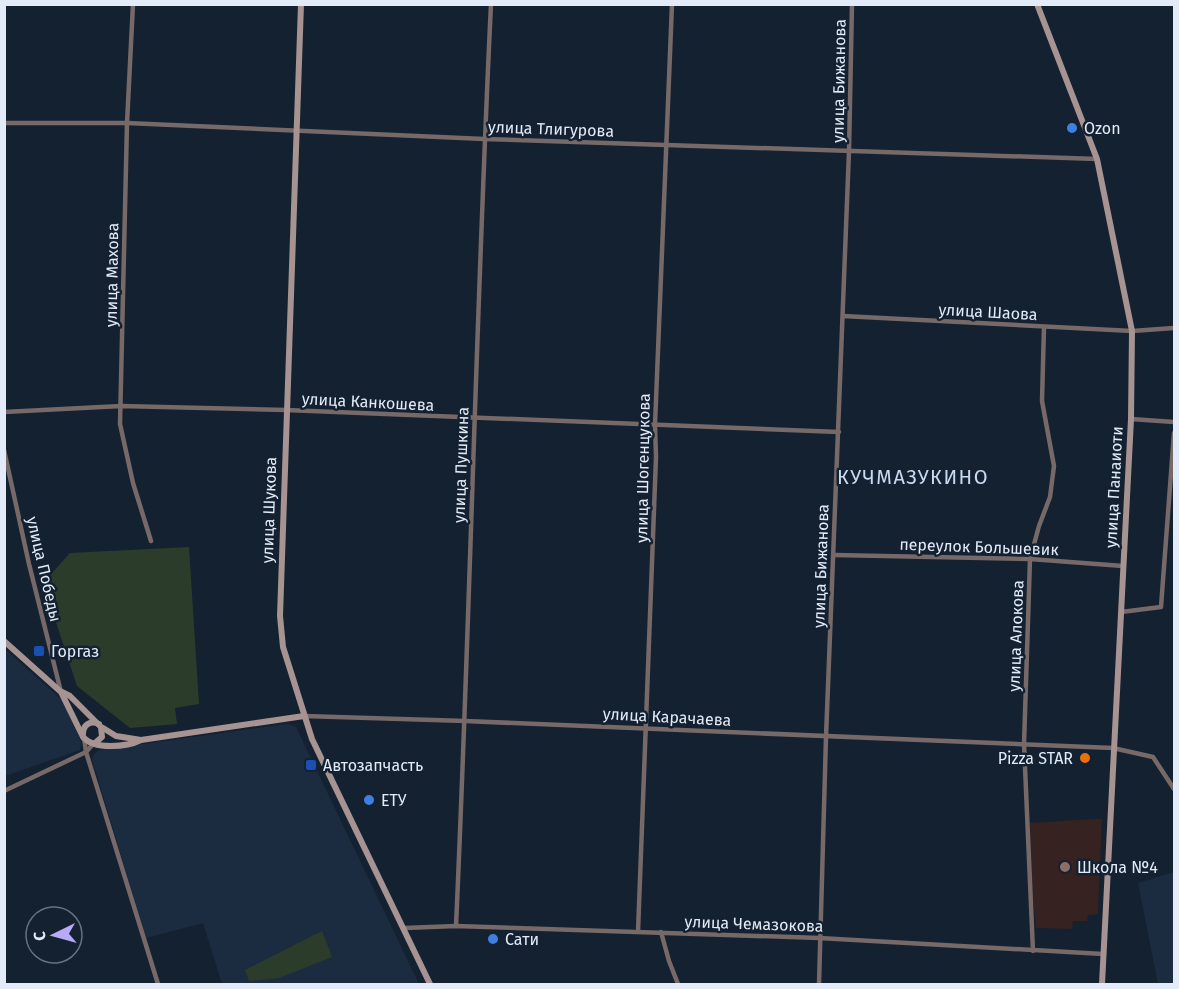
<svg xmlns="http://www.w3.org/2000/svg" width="1179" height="989" font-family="'Fira Sans',sans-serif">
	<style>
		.built { fill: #1b2c41 }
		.education { fill: #352221 }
		.green { fill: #2c3c2b }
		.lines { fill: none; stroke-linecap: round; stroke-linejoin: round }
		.street { stroke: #766968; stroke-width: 4.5 }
		.secondary { stroke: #a79391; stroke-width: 6 }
		.shop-dot { fill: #3f7fe0; stroke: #142131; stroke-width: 2 }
		.transit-dot { fill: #1a4fb4; stroke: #142131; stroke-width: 2 }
		.food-dot { fill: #e8710a; stroke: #142131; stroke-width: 2 }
		.education-dot { fill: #8d6e63; stroke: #142131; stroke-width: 2 }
		.labels { text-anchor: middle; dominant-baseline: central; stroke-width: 5; stroke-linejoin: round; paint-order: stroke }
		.street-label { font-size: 16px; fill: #e2ebf7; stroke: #142131 }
		.poi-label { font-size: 16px; fill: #e2ebf7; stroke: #142131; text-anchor: start }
		.quarter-label { font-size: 20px; letter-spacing: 1.5px; fill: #c8daf0; stroke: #142131 }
	</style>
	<rect width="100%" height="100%" fill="#142131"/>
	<g class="built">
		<path d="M4 648 63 701 81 742 80 750 5 776Z"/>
		<path d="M287 724 296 727 419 984H222L203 923 146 938 92 759 94 754 99 750Z"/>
		<path d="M1174 872V984H1158L1138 883Z"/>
	</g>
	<path class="education" d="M1091 819H1102L1098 914 1088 915 1087 921H1073L1072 929 1036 928 1032 887 1030 823Z"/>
	<g class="green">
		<path d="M189 547 199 704 175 708 177 724 130 728 77 686 43 583 70 553Z"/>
		<path d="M322 931 332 957 279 978 249 981 245 970Z"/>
	</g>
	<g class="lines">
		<g class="street">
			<path d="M133 4 127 123 120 424 133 483 151 541"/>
			<path d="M4 123H127L484 139 1097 159"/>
			<path d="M843 316 1132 331 1174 328"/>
			<path d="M4 412 121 406 286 410 839 432"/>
			<path d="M1131 419 1174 422"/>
			<path d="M4 450 29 564 61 692"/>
			<path d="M834 555 1030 559 1123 566"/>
			<path d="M1121 612 1161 607 1174 433"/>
			<path d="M304 716 465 721 1113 748 1153 757 1174 789"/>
			<path d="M84 738 86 752 158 984"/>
			<path d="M4 791 86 752 94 743"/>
			<path d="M456 926C470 619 476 312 491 4"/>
			<path d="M404 928 456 926 819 938 1103 954"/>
			<path d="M638 932 656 457 655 425 672 4"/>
			<path d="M661 932 669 961 678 984"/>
			<path d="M1033 951 1024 744 1030 559 1039 526 1050 497 1054 466 1042 401 1044 327"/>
			<path d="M819 984 826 737 849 151 852 4"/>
		</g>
		<g class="secondary">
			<path d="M301 4 280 616 283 647 312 739 430 984"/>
			<path d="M1037 4 1097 159 1132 331 1131 419 1102 984"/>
			<path d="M4 641 61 692 83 737C94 750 127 747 141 740L304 716"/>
			<path d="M62 692 70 696 101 727 102 737 95 743"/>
			<path d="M103 728 116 736 141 740"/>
			<path d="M83 734C83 725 90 720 99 724"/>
		</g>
	</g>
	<g class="shop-dot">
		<circle cx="1072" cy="128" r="6"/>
		<circle cx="369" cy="800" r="6"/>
		<circle cx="493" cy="939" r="6"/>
	</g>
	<g class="transit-dot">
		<rect x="33" y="645" width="12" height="12" rx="3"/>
		<rect x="305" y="759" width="12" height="12" rx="3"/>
	</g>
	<circle class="food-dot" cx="1085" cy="758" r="6"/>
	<circle class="education-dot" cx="1065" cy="867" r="6"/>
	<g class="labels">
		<g class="street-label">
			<text transform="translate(839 81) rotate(-89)">улица Бижанова</text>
			<text transform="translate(551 129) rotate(2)">улица Тлигурова</text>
			<text transform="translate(112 275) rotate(-89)">улица Махова</text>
			<text transform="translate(988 312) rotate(3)">улица Шаова</text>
			<text transform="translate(368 402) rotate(3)">улица Канкошева</text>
			<text transform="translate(461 465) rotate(-88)">улица Пушкина</text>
			<text transform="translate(643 468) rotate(-89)">улица Шогенцукова</text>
			<text transform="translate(1114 487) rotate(-87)">улица Панаиоти</text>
			<text transform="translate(269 510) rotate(-88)">улица Шукова</text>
			<text transform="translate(979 547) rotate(2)">переулок Большевик</text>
			<text transform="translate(821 566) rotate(-88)">улица Бижанова</text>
			<text transform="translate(44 569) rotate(77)">улица Победы</text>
			<text transform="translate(1016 636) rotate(-88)">улица Алокова</text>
			<text transform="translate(667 717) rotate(3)">улица Карачаева</text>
			<text transform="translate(754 924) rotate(2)">улица Чемазокова</text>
		</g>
		<g class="poi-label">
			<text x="1084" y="128">Ozon</text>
			<text x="51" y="651">Горгаз</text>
			<text x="1073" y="758" text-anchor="end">Pizza STAR</text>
			<text x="323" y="765">Автозапчасть</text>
			<text x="381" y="800">ЕТУ</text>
			<text x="1077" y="867">Школа №4</text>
			<text x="505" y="939">Сати</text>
		</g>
		<g class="quarter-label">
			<text x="913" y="477">КУЧМАЗУКИНО</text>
		</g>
	</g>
	<rect width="1179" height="989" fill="none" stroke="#e2ebf7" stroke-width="12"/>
	<g transform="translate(54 935) rotate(265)"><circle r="28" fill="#142131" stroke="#667280" stroke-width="1.5"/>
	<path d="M0-4.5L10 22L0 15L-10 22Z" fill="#b9aaf7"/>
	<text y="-9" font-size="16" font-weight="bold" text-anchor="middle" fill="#e2ebf7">С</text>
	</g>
</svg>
